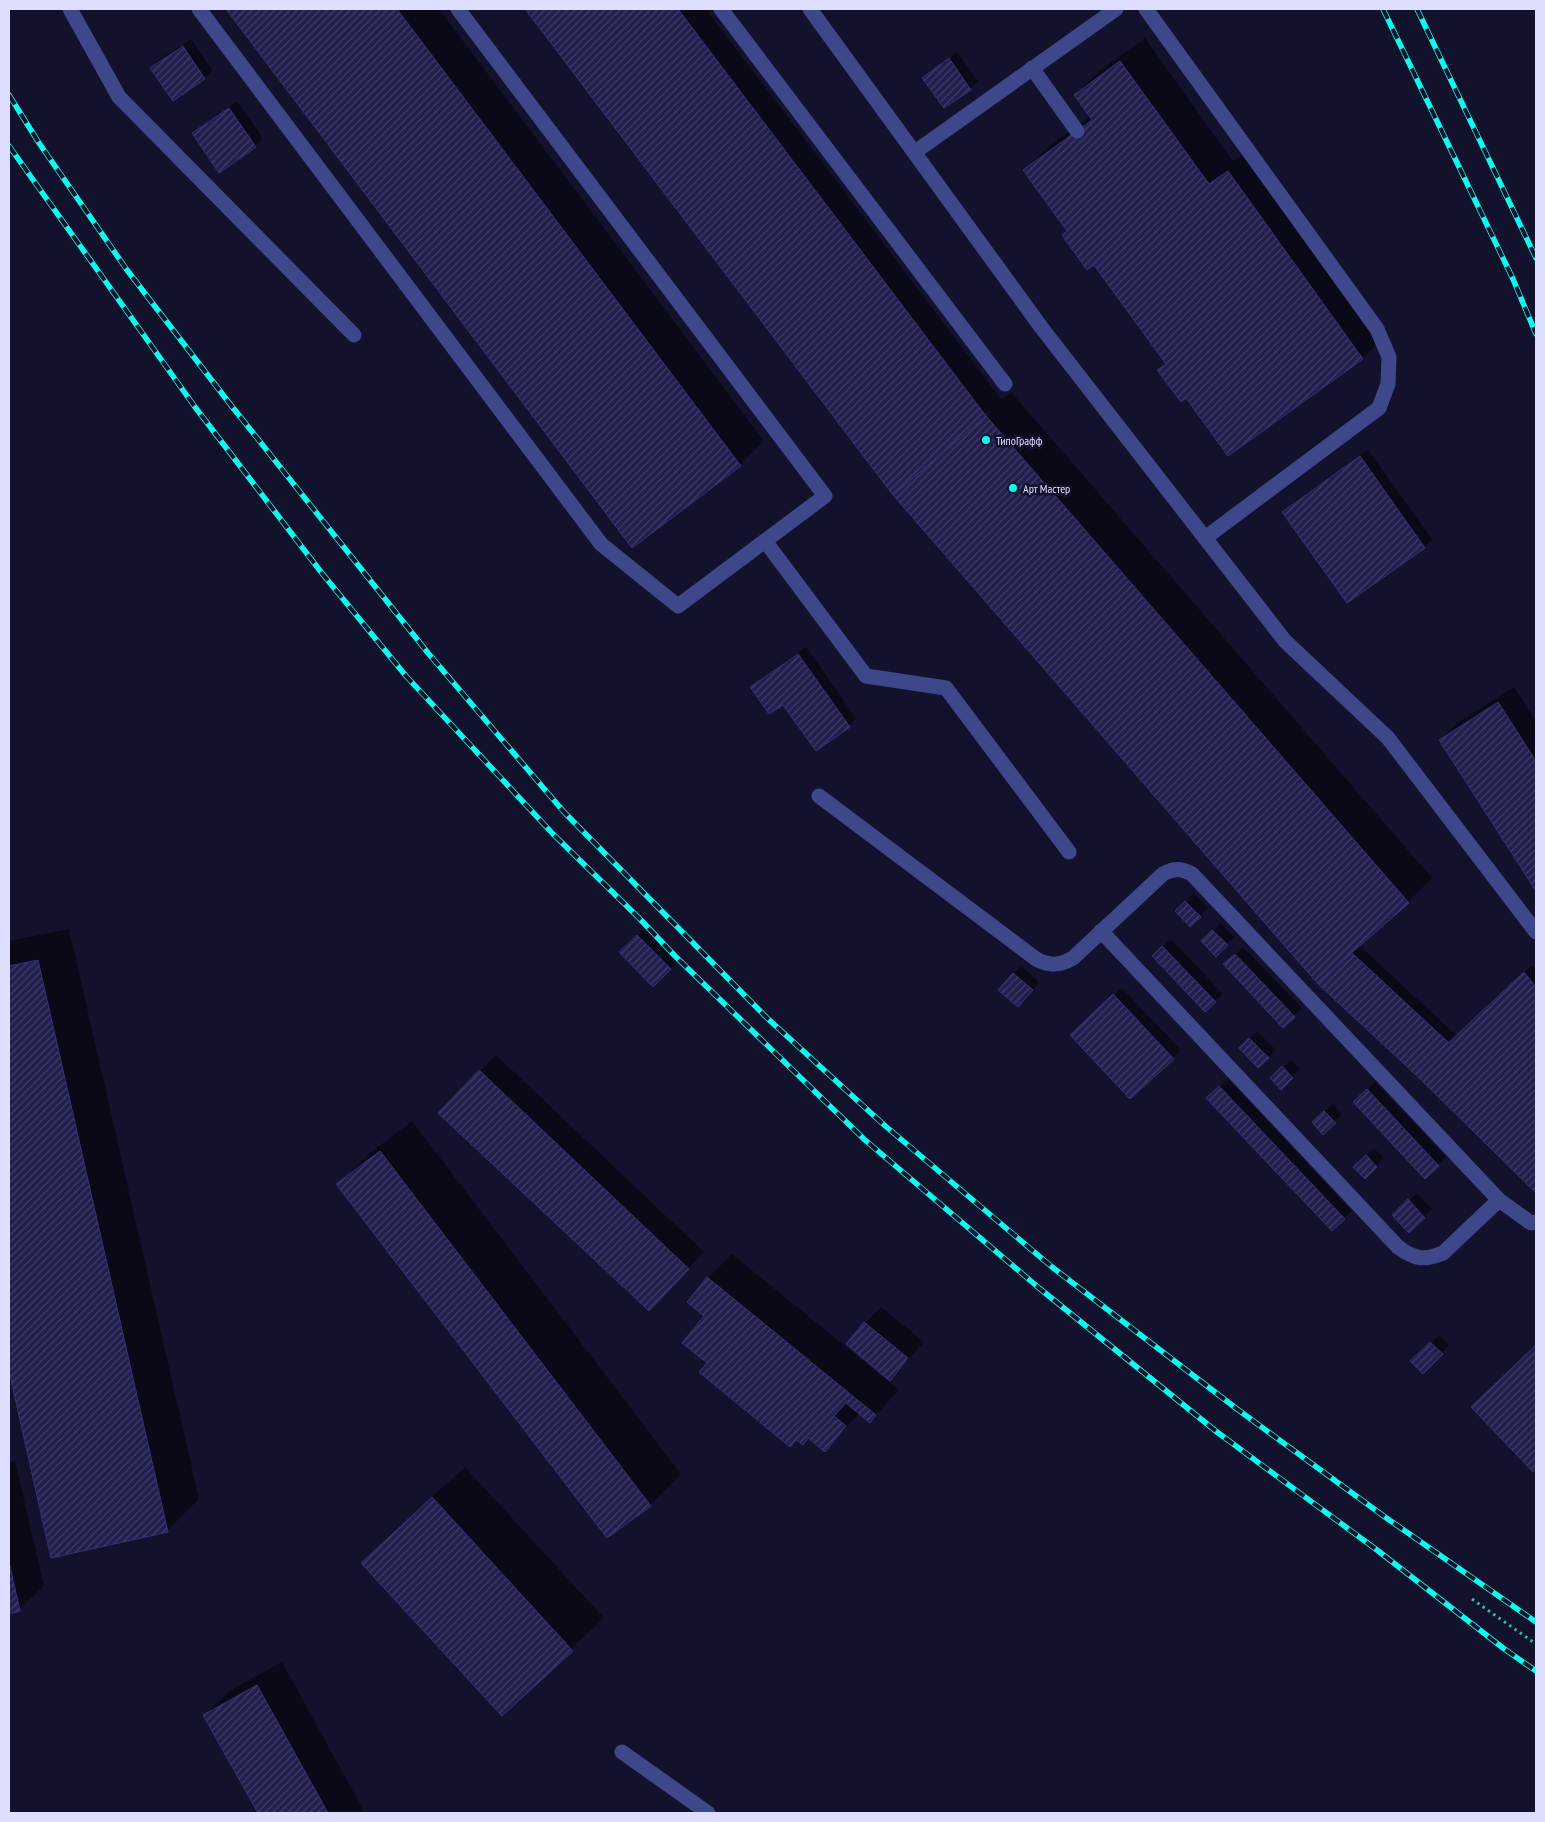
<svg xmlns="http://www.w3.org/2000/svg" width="1545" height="1822" font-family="'PT Sans Narrow',sans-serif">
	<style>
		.shadow { fill: #0007; fill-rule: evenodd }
		.building { fill: url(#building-hatch); stroke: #343178 }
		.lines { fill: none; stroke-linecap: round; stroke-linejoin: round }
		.path { stroke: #34bc9f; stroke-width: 3; stroke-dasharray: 2.5 4; stroke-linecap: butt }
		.minor { stroke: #3e478a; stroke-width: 15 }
		.rail-casing { stroke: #0efaee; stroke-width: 5.5 }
		.rail { stroke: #13122c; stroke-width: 4; stroke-dasharray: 11; stroke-linecap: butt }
		.poi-dot { fill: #0efaee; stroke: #13122c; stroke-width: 2 }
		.labels { text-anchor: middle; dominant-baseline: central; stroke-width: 5; stroke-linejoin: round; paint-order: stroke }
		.poi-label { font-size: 12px; fill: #dedffe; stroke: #13122c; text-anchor: start }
	</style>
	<defs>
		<pattern id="building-hatch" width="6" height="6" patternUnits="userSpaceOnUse" patternTransform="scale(1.25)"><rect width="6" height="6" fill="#211f4d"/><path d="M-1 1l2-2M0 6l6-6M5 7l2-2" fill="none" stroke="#413f68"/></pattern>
	</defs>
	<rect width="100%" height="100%" fill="#13122c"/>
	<g class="shadow">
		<path d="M228 9H439L764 441 740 465 632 546Z"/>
		<path d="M526 9H706L1002 400 1011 392 1432 878 1408 902 1359 945 1457 1036 1532 965 1536 970V1191L1416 1073 1318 982 894 495ZM990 410 991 412 919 474 918 473Z"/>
		<path d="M1145 38 1233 161 1252 148 1387 334 1363 358 1228 455 1186 397 1159 370 1166 363 1025 170 1049 146 1091 116 1075 95 1099 71Z"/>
		<path d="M191 39 212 70 205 78 173 100 152 68 159 60Z"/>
		<path d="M957 52 978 81 970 89 924 78Z"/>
		<path d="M237 101 263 138 255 146 220 171 194 133 202 126Z"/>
		<path d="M1368 450 1432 539 1424 547 1348 601 1283 512 1291 504Z"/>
		<path d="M806 647 856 718 849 726 783 703 752 687 760 680Z"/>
		<path d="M1514 687 1536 721V889L1440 740 1456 724Z"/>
		<path d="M1194 894 1208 908 1190 925 1177 911Z"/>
		<path d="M1221 923 1234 937 1216 955 1202 941Z"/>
		<path d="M645 928 678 961 653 985 621 952Z"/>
		<path d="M69 929 199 1499 167 1531 52 1557 9 1365V941Z"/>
		<path d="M1171 939 1223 994 1205 1011 1153 956Z"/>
		<path d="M1243 947 1302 1008 1283 1026 1233 957Z"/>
		<path d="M1021 966 1039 982 1026 998 1014 974Z"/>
		<path d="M1122 988 1181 1050 1130 1097 1079 1027Z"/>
		<path d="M1257 1031 1276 1050 1258 1067 1240 1048Z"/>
		<path d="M496 1055 704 1252 665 1294 480 1071Z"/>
		<path d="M1291 1060 1300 1069 1281 1088 1272 1078Z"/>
		<path d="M1228 1079 1352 1211 1332 1230 1208 1098Z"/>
		<path d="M1375 1082 1446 1157 1425 1177 1355 1102Z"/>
		<path d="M1333 1104 1342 1114 1323 1133 1321 1115Z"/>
		<path d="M412 1121 681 1474 650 1505 338 1184 370 1153Z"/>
		<path d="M1374 1148 1384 1158 1365 1177 1355 1167Z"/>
		<path d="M1417 1193 1432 1209 1409 1231 1394 1215Z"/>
		<path d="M732 1254 899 1390 870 1421 860 1413 825 1450 809 1437 802 1444 708 1363 706 1316 708 1278Z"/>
		<path d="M881 1307 924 1342 890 1379 865 1323Z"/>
		<path d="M1439 1335 1449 1345 1423 1372 1412 1361Z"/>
		<path d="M1536 1346V1466L1533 1470 1489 1391Z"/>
		<path d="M15 1461 44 1586 19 1610 9 1612V1463Z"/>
		<path d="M465 1467 604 1618 502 1714 363 1563 394 1531Z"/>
		<path d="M282 1662 365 1813H259L205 1715 229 1691Z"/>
	</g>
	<g class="building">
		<path d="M226 9H397L741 466 632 548Z"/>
		<path d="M525 9H678L986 416 893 495Z"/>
		<path d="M183 46 205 79 173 101 150 68Z"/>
		<path d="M949 58 971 90 944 108 922 78Z"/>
		<path d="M1120 61 1209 184 1228 171 1363 359 1228 456 1186 398 1181 402 1157 370 1166 364 1094 265 1087 270 1062 235 1067 231 1023 170 1092 120 1074 95Z"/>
		<path d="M229 108 256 147 219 173 192 133Z"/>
		<path d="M986 416 1409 903 1317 983 893 495Z"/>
		<path d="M1360 456 1425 548 1347 603 1282 512Z"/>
		<path d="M798 654 850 727 816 751 783 705 769 714 750 687Z"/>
		<path d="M1498 702 1536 761V891L1439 740Z"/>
		<path d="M1185 901 1201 917 1190 927 1175 911Z"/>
		<path d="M1212 930 1228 945 1216 957 1201 941Z"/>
		<path d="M637 935 671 969 653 987 619 952Z"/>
		<path d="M1162 946 1216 1002 1205 1012 1152 956Z"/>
		<path d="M1352 953 1449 1043 1415 1074 1317 983Z"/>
		<path d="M1235 954 1295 1017 1283 1028 1223 964Z"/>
		<path d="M38 960 168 1532 51 1558 9 1371V966Z"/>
		<path d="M1524 972 1536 987V1193L1415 1074Z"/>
		<path d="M1013 973 1033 990 1018 1007 998 990Z"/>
		<path d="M1113 994 1174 1059 1130 1099 1070 1035Z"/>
		<path d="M1249 1038 1269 1058 1258 1068 1239 1048Z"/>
		<path d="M1282 1066 1293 1078 1281 1090 1270 1078Z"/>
		<path d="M479 1070 689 1269 649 1311 438 1113Z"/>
		<path d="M1219 1086 1345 1219 1332 1231 1206 1098Z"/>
		<path d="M1367 1089 1439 1166 1425 1179 1353 1102Z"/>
		<path d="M1324 1111 1336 1123 1323 1135 1312 1122Z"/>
		<path d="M380 1151 651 1506 607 1538 336 1184Z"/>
		<path d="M1366 1155 1377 1167 1365 1179 1353 1167Z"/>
		<path d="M1408 1199 1425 1218 1409 1233 1392 1215Z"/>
		<path d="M707 1277 876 1415 870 1423 846 1403 834 1416 846 1426 825 1452 808 1438 803 1445 796 1440 790 1447 699 1372 707 1363 682 1343 704 1316 687 1302Z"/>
		<path d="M864 1322 908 1358 890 1381 846 1344Z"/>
		<path d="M1430 1342 1443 1354 1423 1374 1410 1361Z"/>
		<path d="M1536 1345V1468L1533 1472 1471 1407Z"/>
		<path d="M432 1497 573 1651 502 1716 361 1563Z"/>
		<path d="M9 1562 20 1611 9 1614Z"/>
		<path d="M257 1685 328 1813H258L203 1715Z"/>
	</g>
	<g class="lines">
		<path class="path" d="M1472 1599 1536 1644"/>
		<g class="minor">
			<path d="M70 9 119 97 354 335"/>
			<path d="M199 9 601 544 678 606 825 496 458 9"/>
			<path d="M721 9 1005 384"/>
			<path d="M810 9 1041 327 1285 641 1388 738 1536 932"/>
			<path d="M1146 9 1377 329 1389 357 1388 384 1379 408 1205 538"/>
			<path d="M1032 68 1077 131"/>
			<path d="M915 152 1116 9"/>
			<path d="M765 541 866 676 946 688 1069 852"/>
			<path d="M819 796 1036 959C1050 966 1059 966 1073 958L1163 874C1174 868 1181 868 1192 874L1499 1200 1531 1223 1536 1222"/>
			<path d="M1101 931 1398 1247C1414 1259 1424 1261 1443 1253L1499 1200"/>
			<path d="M622 1752 708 1813"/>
		</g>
		<g class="rail-casing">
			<g id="rail">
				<path d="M1383 9 1513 279 1536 334"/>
				<path d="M1417 9 1536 258"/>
				<path d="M9 95 39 143 127 270 230 404 428 653 564 812 766 1017 883 1124 1052 1267 1237 1409 1385 1517 1536 1622"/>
				<path d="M9 146 195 407 321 572 406 676 553 834 639 918 675 956 865 1140 1039 1288 1217 1432 1377 1550 1503 1648 1536 1671"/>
			</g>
		</g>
		<use href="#rail" class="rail"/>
	</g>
	<g class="poi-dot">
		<circle cx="986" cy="440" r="5"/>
		<circle cx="1013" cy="488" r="5"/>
	</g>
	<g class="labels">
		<g class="poi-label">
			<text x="996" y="440">ТипоГрафф</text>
			<text x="1023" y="488">Арт Мастер</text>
		</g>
	</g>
	<rect width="1545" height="1822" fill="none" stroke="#dedffe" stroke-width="20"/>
</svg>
